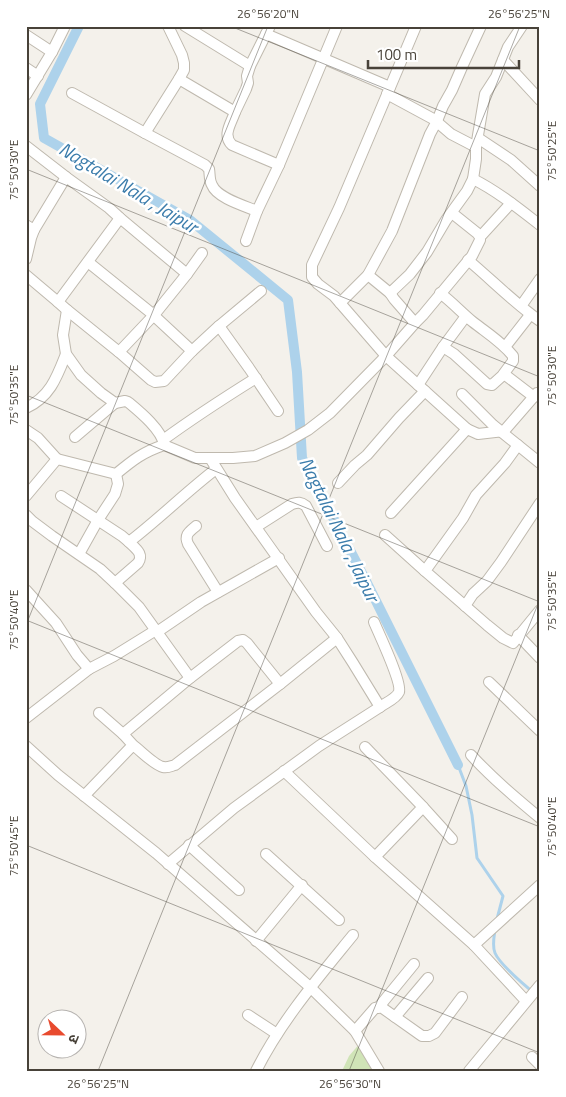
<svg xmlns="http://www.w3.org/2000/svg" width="566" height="1097" font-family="'Titillium Web','Noto Sans Devanagari',sans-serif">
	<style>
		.green { fill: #d0e4b7 }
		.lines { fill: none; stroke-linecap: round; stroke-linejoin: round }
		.stream { stroke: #add2eb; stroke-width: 3 }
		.canal { stroke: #add2eb; stroke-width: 10 }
		.minor-casing { stroke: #bfb9ae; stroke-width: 12 }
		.minor { stroke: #fff; stroke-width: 10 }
		.ticks { fill: none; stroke: #484239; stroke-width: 1; stroke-opacity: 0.45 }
		.labels { text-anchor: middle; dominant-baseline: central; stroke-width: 5; stroke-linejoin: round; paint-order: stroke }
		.water-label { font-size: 19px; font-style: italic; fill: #3b7cab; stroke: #fff }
		.neatline { fill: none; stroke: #484239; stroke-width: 2 }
		.ticks-label { font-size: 12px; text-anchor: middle; fill: #484239 }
	</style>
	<rect width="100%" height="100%" fill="#f4f1eb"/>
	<path class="green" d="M361 1042 377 1071H342L349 1056Z"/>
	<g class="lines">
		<g class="stream">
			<path d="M458 765 466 786 472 815 477 858 503 896 497 919"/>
			<path d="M495 930C494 937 492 946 495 953 500 965 529 989 540 998"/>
		</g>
		<path class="canal" d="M79 26 40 104 44 138 190 220 288 300 297 372 302 458 366 581 458 765"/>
		<g class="minor-casing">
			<g id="minor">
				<path d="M185 26 250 66"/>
				<path d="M416 26 339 208 312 265V277L318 284 334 296 386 356 467 429"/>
				<path d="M266 34 390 87"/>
				<path d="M26 35 52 52"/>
				<path d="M503 60 540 100"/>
				<path d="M26 68 38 76"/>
				<path d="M179 79 235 112C231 124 222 135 232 145L279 165"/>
				<path d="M72 93 145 133 179 79 184 70V63L182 55 168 26"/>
				<path d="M387 94 437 121"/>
				<path d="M26 95 52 52 65 26"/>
				<path d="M235 112 246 89 248 83 247 76 250 66 270 26"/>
				<path d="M437 122 451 134 476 147"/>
				<path d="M145 133 205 165 209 169C210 174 209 180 212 185 217 198 245 206 257 211L279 165 337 26"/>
				<path d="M478 138 511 160 540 186"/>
				<path d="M26 146 66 177 109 208 120 218 187 274"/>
				<path d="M473 179C497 191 518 208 540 225"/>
				<path d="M26 225 34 230 66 177"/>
				<path d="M480 237 511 203"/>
				<path d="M246 241 257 211"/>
				<path d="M26 259 31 238 34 230"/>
				<path d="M468 260C492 280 514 303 540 321"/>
				<path d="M88 262 150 312 192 351"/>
				<path d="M26 275 58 302 120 218"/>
				<path d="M368 275 390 293 394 299 415 323 423 315 472 256 480 240V237L477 233 452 213"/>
				<path d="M390 293 410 274 427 252 446 220 467 191 473 179 476 159V147L485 94 496 77 508 47 522 26"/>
				<path d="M440 293C452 302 462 313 473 322 487 333 502 342 513 356V361L502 376 492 385 487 384 454 354 443 347 466 316"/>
				<path d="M58 302 67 310 119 352 151 380 155 382 164 381 192 351 219 326 249 368 278 411"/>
				<path d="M340 303 368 275 392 231 430 134 437 121 443 106 452 90 462 67 481 26"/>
				<path d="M521 306 540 279"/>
				<path d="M67 310 63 335 66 354 81 375 101 393 115 403 125 401 128 402C140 412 162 430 164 445"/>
				<path d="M219 326 261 291"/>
				<path d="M505 347 530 315"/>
				<path d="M119 352 154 315 187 274 202 253"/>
				<path d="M504 374 534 397"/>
				<path d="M418 385 443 347"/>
				<path d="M462 394 493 425 540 463"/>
				<path d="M26 408C50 397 57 377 66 354"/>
				<path d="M26 430 38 438 57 459"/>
				<path d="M75 437 115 403"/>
				<path d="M163 440C193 418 224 398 256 378"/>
				<path d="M518 445 505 463 476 495 463 518 425 571 487 625 503 638 513 643 540 610"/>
				<path d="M338 483 355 465 367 455 399 418 425 391"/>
				<path d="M26 496 57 459 116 474C133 460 143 452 164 445L195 458H233L255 456 285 443 308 430 330 413 386 356 415 323"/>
				<path d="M61 496 122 536 129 542C159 519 186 492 216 469"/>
				<path d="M391 513 467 429 478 434 504 431 537 393"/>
				<path d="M26 515 32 521 52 536 100 569 115 583 139 607 190 678"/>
				<path d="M196 526C189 532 184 535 188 544L218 592"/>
				<path d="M256 527 292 504C298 502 301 502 306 506L327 546"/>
				<path d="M385 535 425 571"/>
				<path d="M79 554 98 520 115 494 118 484 116 474"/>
				<path d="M115 583 138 563C144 554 136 549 129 542"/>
				<path d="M26 590 56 623 77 655 89 669 26 718"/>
				<path d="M465 606 473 594 487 581 501 562 540 503"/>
				<path d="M374 622C379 634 402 682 399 692 396 699 385 703 380 707"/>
				<path d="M157 632 201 602 279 558"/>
				<path d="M518 635 540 658"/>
				<path d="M89 669 114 656 156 630"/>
				<path d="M489 682 540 731"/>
				<path d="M280 684 337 638"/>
				<path d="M99 713 123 734"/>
				<path d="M26 746 58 775 156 853 310 987 355 1031 379 1071"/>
				<path d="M471 755C492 778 516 798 540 818"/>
				<path d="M284 771 375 857 423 807 365 747"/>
				<path d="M84 796 133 745 123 734 190 678 238 641 243 640 247 643 280 684 175 765C171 766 168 768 163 767 154 765 141 751 133 745"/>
				<path d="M423 807 452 839"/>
				<path d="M189 845 239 890"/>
				<path d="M266 854 339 920"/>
				<path d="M375 857 474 945 540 885"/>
				<path d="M168 864 234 808 319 746 380 707 353 663 337 638 316 612 235 498 210 458"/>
				<path d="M256 941 302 885"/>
				<path d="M474 945 526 1001"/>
				<path d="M378 1008 414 964"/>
				<path d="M248 1015 277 1034"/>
				<path d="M395 1017 428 978"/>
				<path d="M355 1031 375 1008 381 1007 422 1036H429L435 1033 462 997"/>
				<path d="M532 1057 540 1065"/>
				<path d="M256 1071C281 1021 318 978 353 935"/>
				<path d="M469 1071 540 985"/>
			</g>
		</g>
		<use href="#minor" class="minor"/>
	</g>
	<path class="ticks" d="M230 26 540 151M26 169 540 377M26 395 540 602M26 620 540 827M26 625 268 26M26 845 540 1053M26 1071H27M98 1071 520 26M349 1071 540 599"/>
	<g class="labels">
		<g class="water-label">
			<text transform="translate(129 187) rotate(31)">Nagtalai Nala , Jaipur</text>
			<text transform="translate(340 529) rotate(64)">Nagtalai Nala , Jaipur</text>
		</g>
	</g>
	<rect width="566" height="1097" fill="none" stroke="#ffffff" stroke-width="55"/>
	<g transform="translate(62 1034) rotate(112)"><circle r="24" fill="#ffffff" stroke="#b6b3b0"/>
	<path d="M0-4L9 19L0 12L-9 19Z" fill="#e84a2e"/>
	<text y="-8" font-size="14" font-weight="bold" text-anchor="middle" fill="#484239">उ</text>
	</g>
	<path d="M368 60v8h151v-8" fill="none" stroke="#484239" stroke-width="2.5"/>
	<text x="376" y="60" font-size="15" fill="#484239" stroke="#ffffff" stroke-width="4" paint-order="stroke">100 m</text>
	<rect x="28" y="28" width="510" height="1042" class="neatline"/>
	<g class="ticks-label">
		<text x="268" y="18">26°56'20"N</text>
		<text x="519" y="18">26°56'25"N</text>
		<text transform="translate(552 151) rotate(-90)" y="4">75°50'25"E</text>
		<text transform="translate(14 170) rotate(-90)" y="4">75°50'30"E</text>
		<text transform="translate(552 376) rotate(-90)" y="4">75°50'30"E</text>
		<text transform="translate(14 395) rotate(-90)" y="4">75°50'35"E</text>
		<text transform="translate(552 601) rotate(-90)" y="4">75°50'35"E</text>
		<text transform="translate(14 620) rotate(-90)" y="4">75°50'40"E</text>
		<text transform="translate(552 827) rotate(-90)" y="4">75°50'40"E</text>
		<text transform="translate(14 846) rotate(-90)" y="4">75°50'45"E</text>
		<text x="98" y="1088">26°56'25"N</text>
		<text x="350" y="1088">26°56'30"N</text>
	</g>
</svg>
